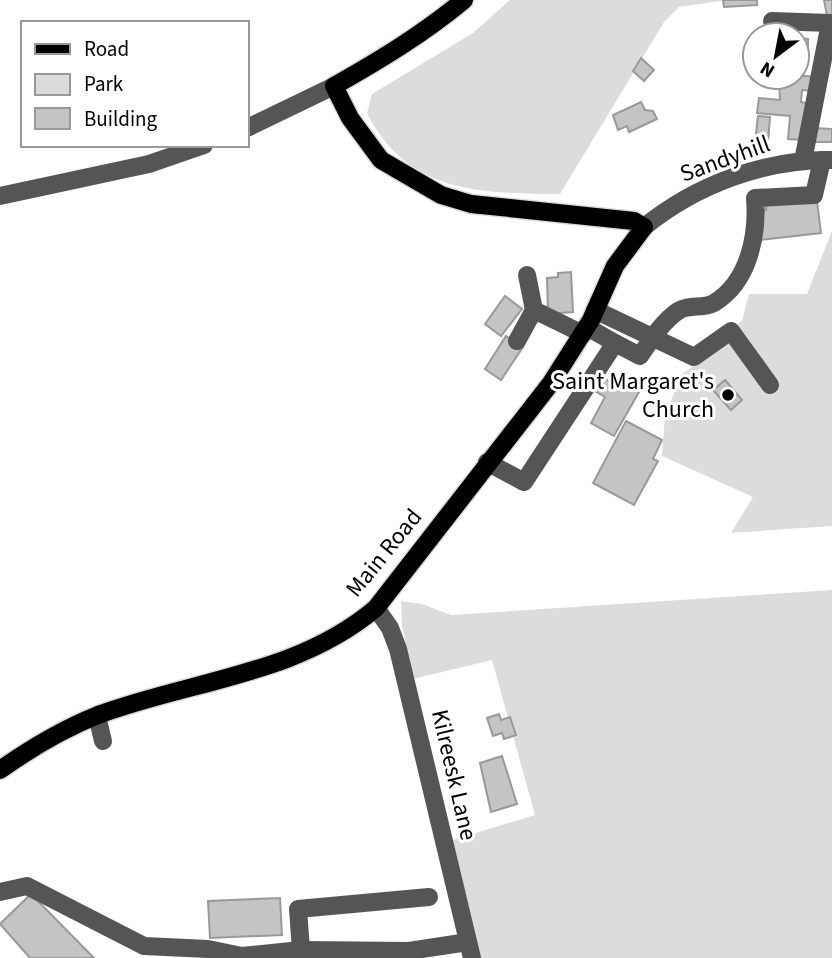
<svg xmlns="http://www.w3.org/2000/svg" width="832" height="958" font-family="'Source Sans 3',sans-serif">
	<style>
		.green { fill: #dcdcdc }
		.building { fill: #c4c4c4; stroke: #999; stroke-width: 2 }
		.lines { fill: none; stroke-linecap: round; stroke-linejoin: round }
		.major-casing { stroke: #dbdbdb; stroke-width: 21 }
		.minor { stroke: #555; stroke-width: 18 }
		.major { stroke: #000; stroke-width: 18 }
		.poi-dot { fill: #000; stroke: #fff; stroke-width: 2.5 }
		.labels { text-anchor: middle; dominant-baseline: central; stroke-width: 6; stroke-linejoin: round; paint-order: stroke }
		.street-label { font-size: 24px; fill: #000; stroke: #fff }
		.poi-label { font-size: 24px; fill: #000; stroke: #fff; text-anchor: end }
	</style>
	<rect width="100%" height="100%" fill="#fff"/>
	<g class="green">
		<path d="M510 0H727L679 7 664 22 560 194C480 193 408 194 367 113L372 94 473 33Z"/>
		<path d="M832 231V526L731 533 753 497 662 456 665 415 682 374 728 342 767 392 779 382 734 326 742 321 749 294H807Z"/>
		<path d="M832 590V958H480L453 840 535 815 492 660 413 679 402 625 401 601 422 604 451 615Z"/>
	</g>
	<g class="building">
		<path d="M723 0H757V5L724 7Z"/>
		<path d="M824 0H832V20L828 21Z"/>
		<path d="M797 38 808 39V55H797Z"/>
		<path d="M641 58 654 70 644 81 633 71Z"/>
		<path d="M797 75 814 77 813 91 802 90 801 102 806 103 803 140 788 139 790 116 757 113 759 98 780 100 779 77Z"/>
		<path d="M641 102 645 110 653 111 657 119 629 132 627 126 618 130 613 115Z"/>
		<path d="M758 116 770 117 768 143 755 142Z"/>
		<path d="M814 128 832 129V142H813Z"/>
		<path d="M817 201 821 233 760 240 757 211 766 210V205Z"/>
		<path d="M571 272 573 312 548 314 547 278 558 277V273Z"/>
		<path d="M505 296 522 309 501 336 485 324Z"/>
		<path d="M506 336 523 347 501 380 485 369Z"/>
		<path d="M601 376 612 383 615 378 639 392 614 436 591 423 605 397 593 390Z"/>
		<path d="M725 380 742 400 731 410 713 390Z"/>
		<path d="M626 421 662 440 653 459 658 461 634 505 593 483Z"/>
		<path d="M499 714 501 720 510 717 516 735 504 739 502 733 493 736 487 718Z"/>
		<path d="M502 756 517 804 491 812 480 763Z"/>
		<path d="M31 894 94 958H30L0 924Z"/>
		<path d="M280 898 282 935 210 938 208 901Z"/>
	</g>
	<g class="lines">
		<g class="major-casing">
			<path id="major" d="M0 770C31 748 63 729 98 715 192 680 297 675 376 608L551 383 591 320 615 266 644 227 634 221 471 204 441 195 381 160 350 118 334 86C380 60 423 34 464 0"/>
		</g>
		<g class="minor">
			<path d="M772 21 830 23 803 161"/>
			<path d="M247 128 334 86"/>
			<path d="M0 196 149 164 204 145"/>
			<path d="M644 227C696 185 764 159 832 160"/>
			<path d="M527 275 534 310"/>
			<path d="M595 310 694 357 731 331 770 385"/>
			<path d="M587 327 615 343"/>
			<path d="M517 341 534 310 583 334"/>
			<path d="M487 462 524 482 615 343 640 356C651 340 662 322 678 311 688 304 704 309 714 303 749 282 758 235 755 198L814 195 822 160"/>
			<path d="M376 608 390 628 398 649 472 958"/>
			<path d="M97 716 103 741"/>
			<path d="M0 892 27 886 144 946 208 949 242 956 301 950 409 951 468 942"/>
			<path d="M301 950 298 909 429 897"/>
		</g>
		<use href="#major" class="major"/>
	</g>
	<circle class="poi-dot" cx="728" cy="395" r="7"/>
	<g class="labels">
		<g class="street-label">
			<text transform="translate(725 159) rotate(-20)">Sandyhill</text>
			<text transform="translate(384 553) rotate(-51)">Main Road</text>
			<text transform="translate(454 775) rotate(77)">Kilreesk Lane</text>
		</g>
		<g class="poi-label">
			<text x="714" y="381">Saint Margaret's<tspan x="714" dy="28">Church</tspan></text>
		</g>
	</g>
	<rect x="21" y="21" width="228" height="126" fill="#ffffff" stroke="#999999" stroke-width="2"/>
	<rect x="35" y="44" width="35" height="10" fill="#000000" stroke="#999999" stroke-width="2"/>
	<text x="84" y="56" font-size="21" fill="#000000">Road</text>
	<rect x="35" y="74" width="35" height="21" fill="#dcdcdc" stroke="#999999" stroke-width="2"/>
	<text x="84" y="91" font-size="21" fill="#000000">Park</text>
	<rect x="35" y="108" width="35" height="21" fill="#c4c4c4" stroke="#999999" stroke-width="2"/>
	<text x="84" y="126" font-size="21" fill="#000000">Building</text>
	<g transform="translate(776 56) rotate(212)"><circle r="33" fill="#ffffff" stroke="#999999" stroke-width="2"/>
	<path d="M0-5L12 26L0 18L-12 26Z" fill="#000000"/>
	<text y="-10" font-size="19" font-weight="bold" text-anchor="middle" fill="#000000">N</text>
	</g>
</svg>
